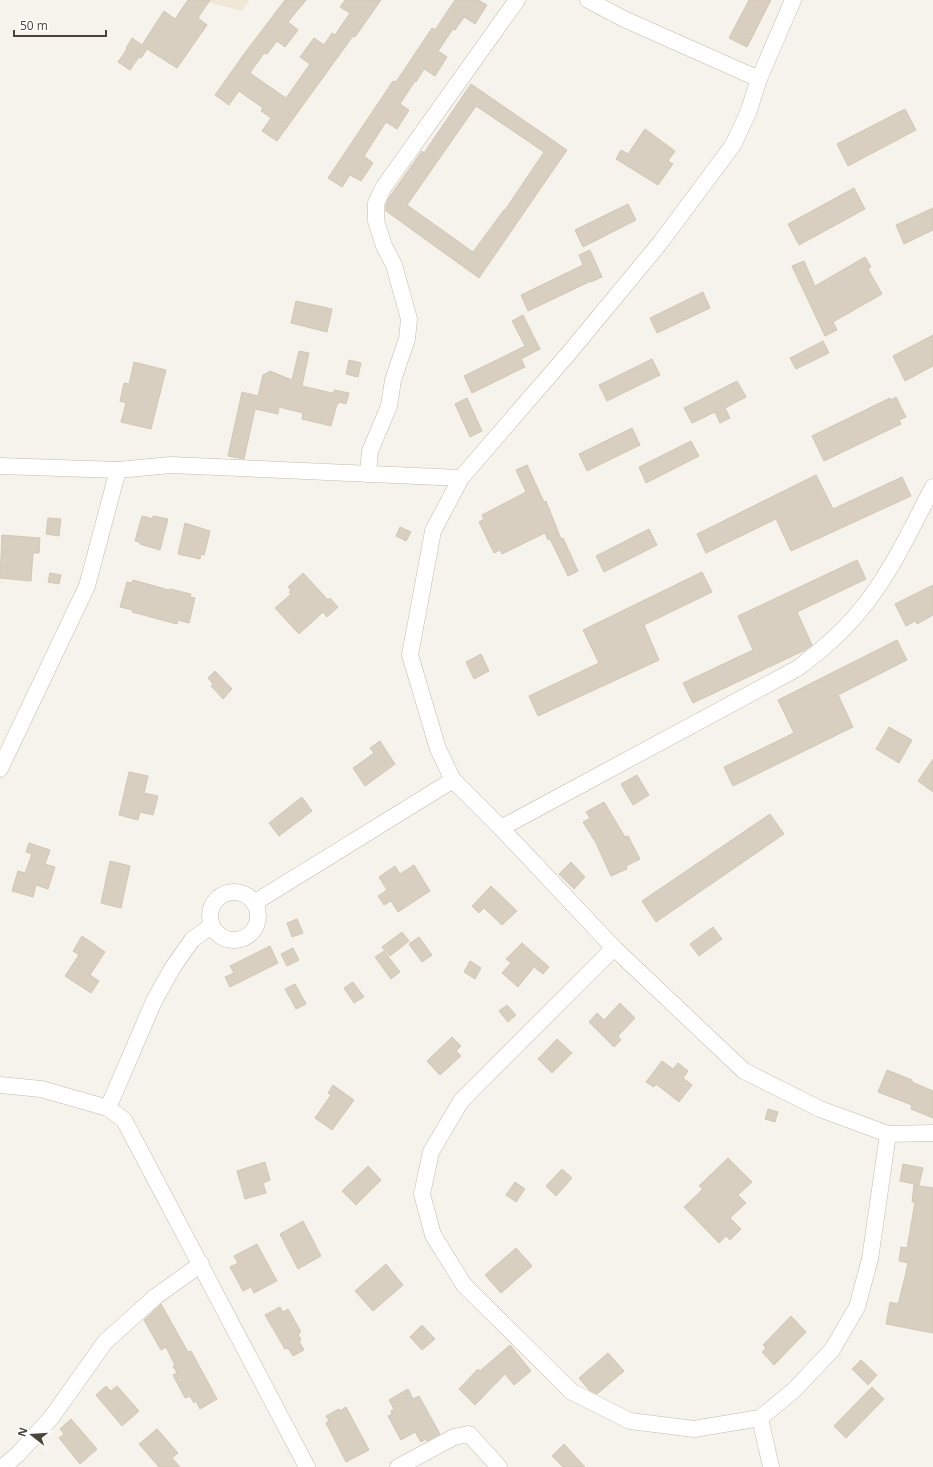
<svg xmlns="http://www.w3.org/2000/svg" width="933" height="1467" font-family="'Open Sans',sans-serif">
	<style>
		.education { fill: #efe8d6 }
		.building { fill: #d8cfc1; stroke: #d3c7b4; fill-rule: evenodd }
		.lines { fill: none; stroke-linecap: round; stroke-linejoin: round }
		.minor-casing { stroke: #c2bbae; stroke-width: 17 }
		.minor { stroke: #fff; stroke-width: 16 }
	</style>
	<rect width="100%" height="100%" fill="#f6f3ec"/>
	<path class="education" d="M199 0H249L242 11Z"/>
	<g class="building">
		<path d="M188 0H210L198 18 207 25 177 68 147 49 141 58 139 57 130 70 118 62 127 49 126 48 132 38 142 45 164 11 175 19Z"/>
		<path d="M285 0H306L288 22 298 30 285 47 277 41 267 54 264 53 250 73 286 98 310 64 300 57 314 38 324 45 332 33 335 35 350 13 340 7 345 0H381L355 37 353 36 277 141 262 131 271 118 261 111 263 108 239 91 229 105 215 95 244 54Z"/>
		<path d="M455 0H478L487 5 475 24 464 17 455 30 453 29 438 51 447 57 435 76 424 69 416 82 415 81 400 104 409 110 397 129 386 122 364 156 373 163 361 181 350 175 342 187 328 178 393 81 396 82 432 28 435 30Z"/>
		<path d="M749 0H771L747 47 729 38Z"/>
		<path d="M471 84 567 150 479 278 386 211V205L388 199 422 151 424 153ZM476 106 544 152 505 210H504L473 252 407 205Z"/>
		<path d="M905 109 916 130 848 166 837 144Z"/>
		<path d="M645 129 675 151 668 161 673 164 658 185 616 159 621 150 628 154Z"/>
		<path d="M854 188 865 209 799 245 788 224Z"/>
		<path d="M628 204 636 220 583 247 575 230Z"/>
		<path d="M933 208V230L904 244 896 225Z"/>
		<path d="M590 250 602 277 591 282V281L528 311 521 295 583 265 579 255Z"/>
		<path d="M865 257 871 267 868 269 882 294 833 322 837 330 825 336 792 266 804 261 815 286Z"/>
		<path d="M703 292 710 308 657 333 650 318Z"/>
		<path d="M296 301 332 309 327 332 291 323Z"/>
		<path d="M523 315 540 349 521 359 525 367 472 393 464 376 525 346 512 321Z"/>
		<path d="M933 335V366L905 381 893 356Z"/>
		<path d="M823 341 829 353 796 369 790 358Z"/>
		<path d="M299 351 309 353 302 386 332 393 335 390 349 393 346 404 339 402 338 404H337L331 426 302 419 303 413 279 407 278 414 255 409 244 459 228 456 242 392 258 396 263 375 270 371 292 380Z"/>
		<path d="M652 359 660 375 607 401 599 385Z"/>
		<path d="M349 360 361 363 358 377 346 374Z"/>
		<path d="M134 362 166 370 151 429 121 422 126 403 120 401 124 383 129 384Z"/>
		<path d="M737 381 746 397 725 408 730 418 720 423 715 412 692 423 684 408Z"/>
		<path d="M896 397 906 417 899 420 901 424 824 461 812 436 890 398 891 400Z"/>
		<path d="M467 398 482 431 470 437 455 404Z"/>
		<path d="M632 428 640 445 587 471 579 454Z"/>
		<path d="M691 441 699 456 646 483 639 467Z"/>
		<path d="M527 465 544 502 546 501 561 539 563 538 578 571 568 576 550 539 548 540 545 533 502 554 500 550 494 553 479 522 484 519 482 515 526 492 516 470Z"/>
		<path d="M816 475 833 509 902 477 911 496 791 551 776 519 706 553 697 534Z"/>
		<path d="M142 516 153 519V516L168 519 160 550 140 544V542L135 541Z"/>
		<path d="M48 518 61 519 59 536 46 534Z"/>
		<path d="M185 523 210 531 204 555 201 554 200 559 178 554Z"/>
		<path d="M400 527 411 532 406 541 396 536Z"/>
		<path d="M649 529 657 545 604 572 596 556Z"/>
		<path d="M2 535 40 538 39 553H33L31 581 0 578Z"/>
		<path d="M857 560 866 579 797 612 812 645 805 650 693 703 683 683 753 650 738 616Z"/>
		<path d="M702 572 712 592 644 625 659 660 538 716 529 696 599 663 583 630Z"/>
		<path d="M50 573 61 575 59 584 48 582Z"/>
		<path d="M303 573 328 600 330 598 338 607 327 617 323 612 299 634 275 608 291 594 289 592 291 590 288 587Z"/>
		<path d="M133 580 169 590 170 589 191 594 190 597 195 598 189 623 178 620 177 624 132 612 133 610 120 607 127 582 132 583Z"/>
		<path d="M933 585V615L917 624 915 621 906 626 895 604Z"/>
		<path d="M897 640 907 660 838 695 853 727 733 786 724 767 794 733 778 700Z"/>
		<path d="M481 654 489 671 474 679 466 662Z"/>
		<path d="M215 671 232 689 223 699 211 686 213 684 208 678Z"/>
		<path d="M889 727 912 740 899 763 876 749Z"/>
		<path d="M380 741 395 764 365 786 353 768 374 753 370 748Z"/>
		<path d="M933 759V792L918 781Z"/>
		<path d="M129 772 148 776 144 793 158 796 153 815 140 812 138 820 119 815Z"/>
		<path d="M637 775 649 795 633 805 621 784Z"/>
		<path d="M302 797 312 811 279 836 269 823Z"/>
		<path d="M604 802 625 837 628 836 640 859 626 866 627 869 611 876 596 843 583 822 590 818 586 812Z"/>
		<path d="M770 814 784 834 656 922 642 901Z"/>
		<path d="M29 843 50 850 45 864 55 867 48 889 36 885 33 897 12 891 18 871 25 873 32 854 26 852Z"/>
		<path d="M110 861 130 866 121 908 101 903Z"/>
		<path d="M571 862 585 877 574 889 559 874Z"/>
		<path d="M414 865 430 891 398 912 391 901 384 905 378 896 387 890 379 877 395 866 400 874Z"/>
		<path d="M491 886 517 911 502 925 484 908 479 913 472 906Z"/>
		<path d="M297 919 303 933 292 937 287 923Z"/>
		<path d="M713 927 722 939 699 956 690 944Z"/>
		<path d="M402 932 409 941 390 956 382 947Z"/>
		<path d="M82 936 105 952 90 975 99 981 91 993 65 976 79 955 73 951Z"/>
		<path d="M419 937 432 955 422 962 409 944Z"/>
		<path d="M522 943 549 967 543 974 534 967 518 987 502 973 511 963 506 959Z"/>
		<path d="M270 946 278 963 230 987 225 977 234 973 230 966Z"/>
		<path d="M293 948 299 960 287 966 281 954Z"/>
		<path d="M384 951 400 972 391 979 375 957Z"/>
		<path d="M470 961 481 968 475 979 464 972Z"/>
		<path d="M353 982 364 997 354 1003 344 988Z"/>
		<path d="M295 984 306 1004 296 1009 285 989Z"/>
		<path d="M620 1003 635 1018 618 1036 621 1040 614 1047 589 1022 597 1013 604 1020Z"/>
		<path d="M507 1005 516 1015 508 1022 499 1011Z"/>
		<path d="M452 1037 461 1046 456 1051 461 1056 440 1075 427 1061Z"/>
		<path d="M557 1039 572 1053 552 1073 538 1059Z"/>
		<path d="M662 1061 673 1069 678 1063 688 1071 683 1078 692 1085 679 1102 656 1084 654 1087 646 1082Z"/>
		<path d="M887 1070 912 1080V1082L933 1091V1118L911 1109 912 1105 878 1092Z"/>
		<path d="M333 1085 354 1100 332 1130 315 1118 331 1095 328 1093Z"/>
		<path d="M768 1109 778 1112 775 1122 765 1119Z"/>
		<path d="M728 1158 752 1182 738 1195 746 1203 730 1218 741 1229 730 1240 726 1236 719 1243 684 1207 703 1189 699 1186Z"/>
		<path d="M265 1162 270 1180 263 1183 266 1193 245 1199 237 1171Z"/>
		<path d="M903 1164 923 1168 919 1185 900 1181Z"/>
		<path d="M368 1166 381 1180 356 1205 342 1191Z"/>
		<path d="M562 1169 572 1178 556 1196 546 1186Z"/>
		<path d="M515 1182 525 1189 516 1202 506 1195Z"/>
		<path d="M914 1185 933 1188V1333L886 1324 890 1302 898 1304 904 1281 908 1263 899 1261 901 1247 907 1248 915 1202H912Z"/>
		<path d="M303 1221 321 1256 298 1269 280 1234Z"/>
		<path d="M257 1244 277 1281 254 1293 251 1287 243 1291 230 1267 238 1263 234 1256Z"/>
		<path d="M516 1248 532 1266 501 1293 485 1275Z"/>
		<path d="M386 1264 403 1285 373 1311 355 1291Z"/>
		<path d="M161 1304 188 1352 191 1351 217 1399 200 1409 196 1401 194 1403 190 1396 185 1398 173 1375 177 1373 173 1366 175 1365 166 1347 161 1350 144 1320Z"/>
		<path d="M280 1307 283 1312 288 1309 301 1332 298 1334 301 1340 299 1341 304 1350 293 1356 288 1348 285 1349 265 1315Z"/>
		<path d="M791 1316 806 1332 774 1365 762 1352 766 1348 763 1345Z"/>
		<path d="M422 1325 435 1339 422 1350 410 1337Z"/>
		<path d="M510 1345 531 1371 514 1385 505 1374 475 1405 459 1389 478 1369 480 1371Z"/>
		<path d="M608 1353 624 1371 597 1394 589 1390 579 1378Z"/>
		<path d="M861 1360 877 1375 868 1385 852 1369Z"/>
		<path d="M106 1386 111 1391 117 1386 139 1411 122 1426 96 1395Z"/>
		<path d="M872 1387 884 1399 846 1438 834 1426Z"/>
		<path d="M408 1389 413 1399 419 1396 440 1434 427 1441 426 1439 421 1442 415 1432 401 1440 388 1416 392 1414 391 1411 394 1409 389 1400Z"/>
		<path d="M346 1407 369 1450 346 1462 326 1423 329 1421 326 1416 339 1409 340 1411Z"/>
		<path d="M71 1419 97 1449 80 1464 59 1438 64 1434 60 1429Z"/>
		<path d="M157 1429 178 1453 172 1458 180 1467H159L139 1444Z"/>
		<path d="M564 1444 585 1467H563L552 1456Z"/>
	</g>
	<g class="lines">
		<g class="minor-casing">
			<g id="minor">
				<path d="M588 0 624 19 759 79"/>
				<path d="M793 0 759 79 748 113 733 145 660 243 569 353 461 478 433 531 410 655 438 749 453 780 501 828 614 948 744 1071 820 1109 888 1134 933 1133"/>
				<path d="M0 466 118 470 171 465 461 478"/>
				<path d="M368 474 370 451 389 406 393 380 407 339 409 319 394 265 384 246 376 221V203L383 188 517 0"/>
				<path d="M0 769 87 586 118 470"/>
				<path d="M501 828 798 668C820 651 841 634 858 613 889 577 911 529 933 487"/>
				<circle cx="234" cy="916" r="24"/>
				<path d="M254 903 453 780"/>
				<path d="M614 948 461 1101 431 1152 422 1194 433 1235 464 1285 572 1392 630 1421 694 1429 760 1418 794 1390 832 1350 857 1307 870 1259 888 1134"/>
				<path d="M0 1085 41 1089 108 1108 124 1120 307 1467"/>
				<path d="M108 1108 154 1001 173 967 192 940 211 926"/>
				<path d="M760 1418 771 1467"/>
				<path d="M3 1467 18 1454 51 1418 105 1342 155 1297 201 1264"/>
				<path d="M398 1467 454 1437 469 1434 499 1467"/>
			</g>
		</g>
		<use href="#minor" class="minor"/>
	</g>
	<g transform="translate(32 1435) rotate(287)" stroke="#ffffff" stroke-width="3" paint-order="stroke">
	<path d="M0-3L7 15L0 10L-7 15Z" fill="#4b4439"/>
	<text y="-6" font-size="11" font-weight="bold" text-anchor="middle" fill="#4b4439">N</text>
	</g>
	<path d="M14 30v6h92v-6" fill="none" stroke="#4b4439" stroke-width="2"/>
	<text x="20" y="30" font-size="12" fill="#4b4439" stroke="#ffffff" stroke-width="3" paint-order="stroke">50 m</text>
</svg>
